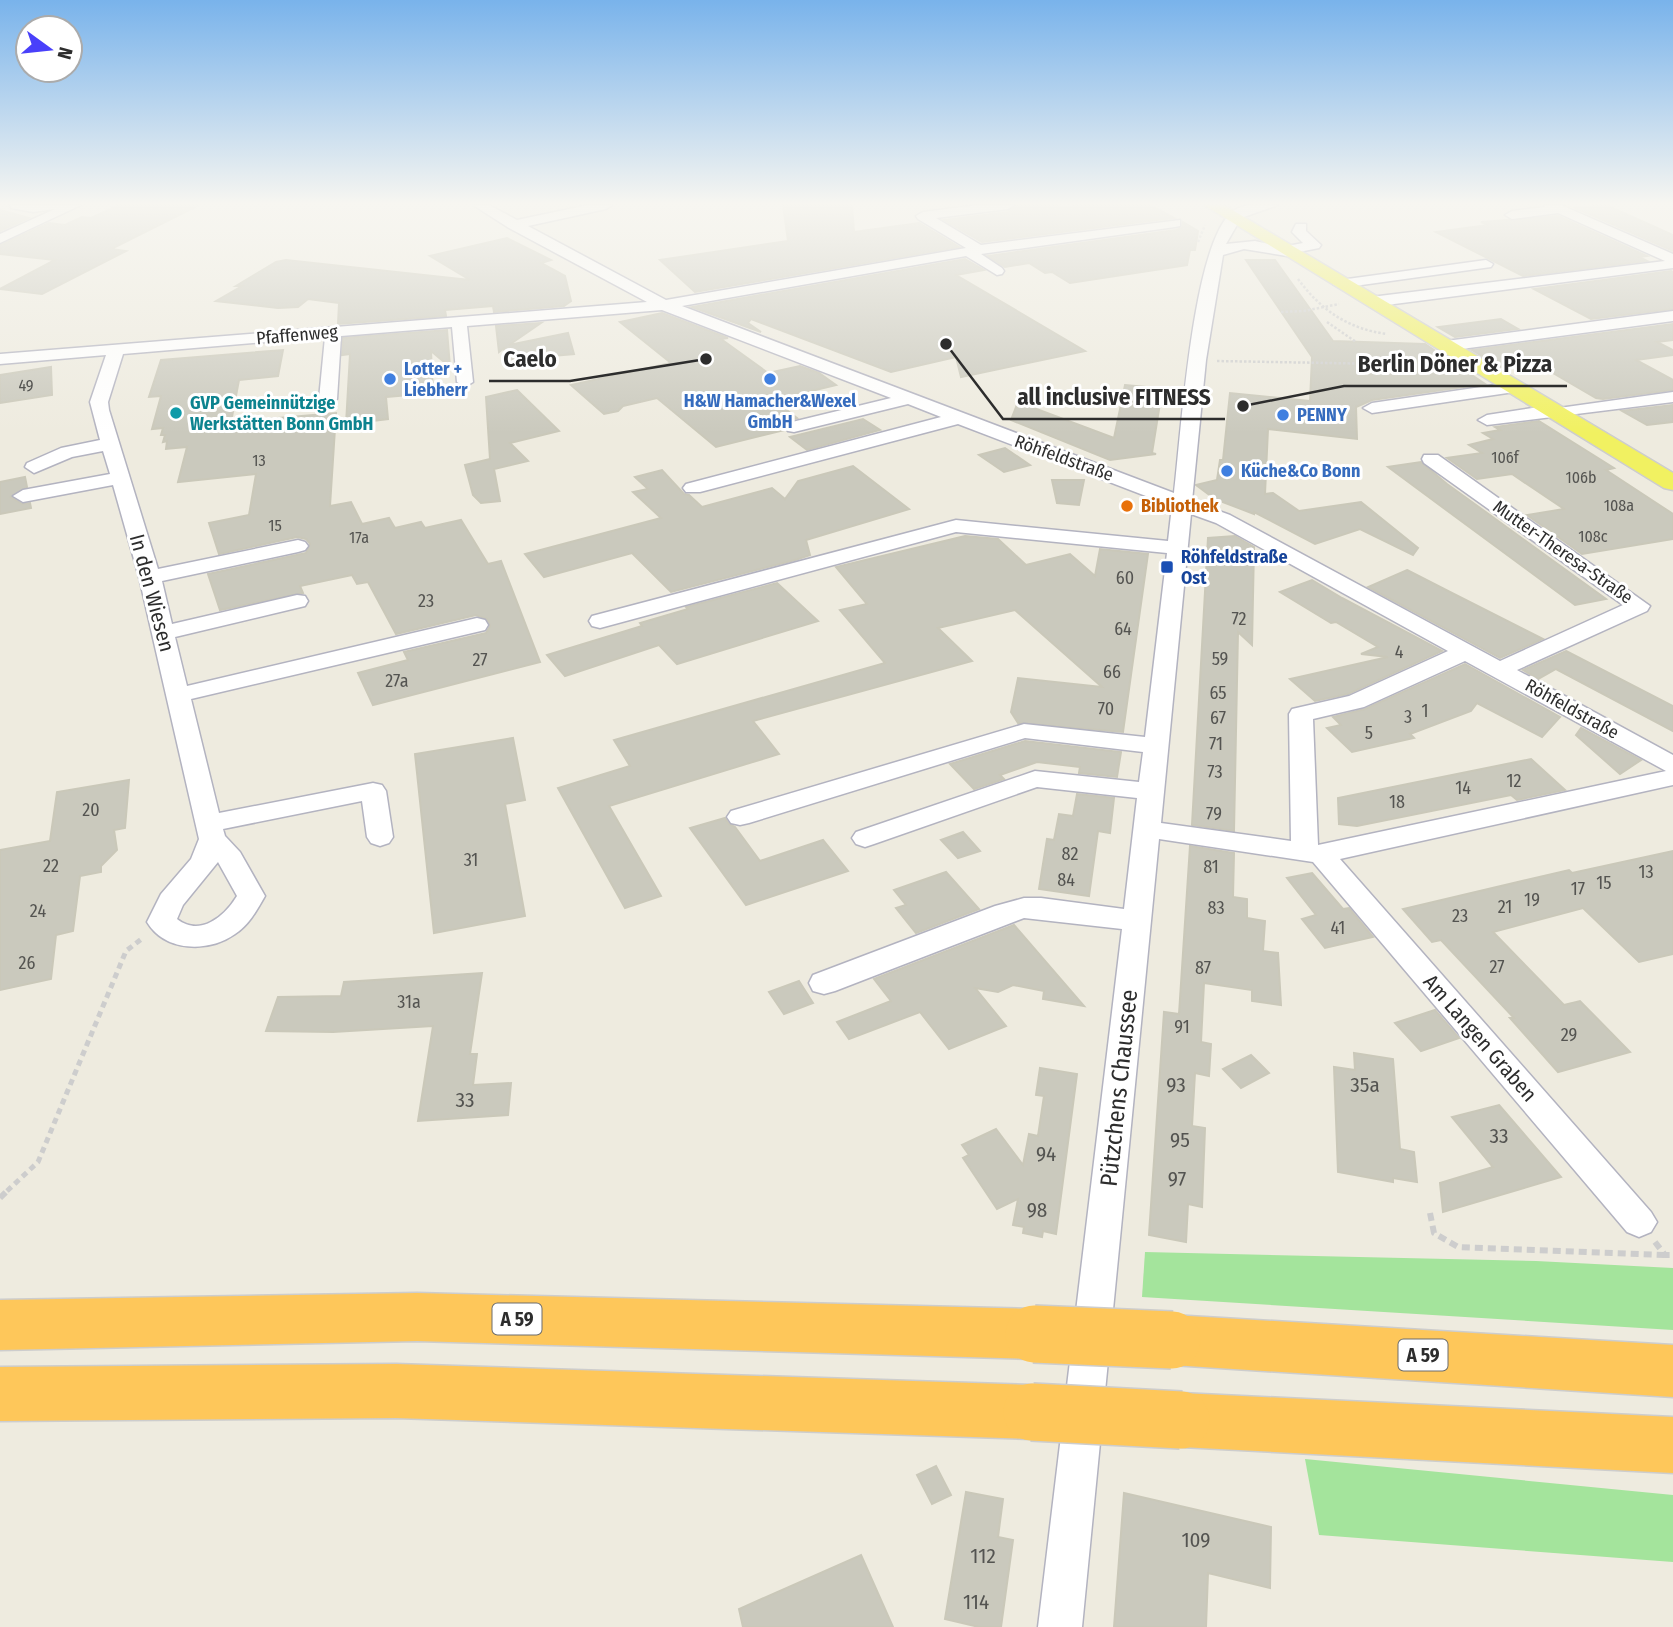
<svg xmlns="http://www.w3.org/2000/svg" width="1673" height="1627" font-family="'Fira Sans Condensed',sans-serif">
	<style>
		.green { fill: #a4e49c }
		.building { fill: #cac9bd; stroke: #cac8b9; stroke-width: 2 }
		.lines { fill: none; stroke-linecap: round; stroke-linejoin: round }
		.minor-casing { stroke: #b3b3c0; stroke-width: 3 }
		.major-casing { stroke: #cdcdcd; stroke-width: 3 }
		.highway-casing { stroke: #cdcdcd; stroke-width: 3 }
		.path-far2 { stroke: #cdcdcd; stroke-width: 2.5; stroke-dasharray: 2.5 2; stroke-linecap: butt }
		.path-far1 { stroke: #cdcdcd; stroke-width: 5; stroke-dasharray: 6 4.5; stroke-linecap: butt }
		.path { stroke: #cdcdcd; stroke-width: 6; stroke-dasharray: 8 5; stroke-linecap: butt }
		.minor { fill: #fff; fill-rule: evenodd }
		.major { fill: #f1f161; fill-rule: evenodd }
		.highway { fill: #fec75a; fill-rule: evenodd }
		.highway-bridge-casing { stroke: #cdcdcd; stroke-width: 60; stroke-linecap: butt }
		.highway-bridge { stroke: #fec75a; stroke-width: 57 }
		.shop-dot { fill: #3f7fe0; stroke: #fff; stroke-width: 2.5 }
		.culture-dot { fill: #0f9aa8; stroke: #fff; stroke-width: 2.5 }
		.food-dot { fill: #e8710a; stroke: #fff; stroke-width: 2.5 }
		.transit-dot { fill: #1a4fb4; stroke: #fff; stroke-width: 2.5 }
		.labels { text-anchor: middle; dominant-baseline: central; stroke-width: 6; stroke-linejoin: round; paint-order: stroke }
		.far-number-label { font-size: 16px; fill: #545451 }
		.far-street-label { font-size: 18px; fill: #2d2d2d; stroke: #fff }
		.far-shop-label { font-size: 18px; font-weight: bold; fill: #366cbe; stroke: #fff; text-anchor: start }
		.far-culture-label { font-size: 18px; font-weight: bold; fill: #0d838f; stroke: #fff; text-anchor: start }
		.far-food-label { font-size: 18px; font-weight: bold; fill: #c56008; stroke: #fff; text-anchor: start }
		.far-transit-label { font-size: 18px; font-weight: bold; fill: #164399; stroke: #fff; text-anchor: start }
		.number-label { font-size: 18px; fill: #545451 }
		.shield { fill: #fff; stroke: #6c6c6c; stroke-width: 2 }
		.shield-label { font-size: 19px; font-weight: bold; fill: #2d2d2d }
		.street-label { font-size: 21px; fill: #2d2d2d; stroke: #fff }
		.near-number-label { font-size: 21px; fill: #545451 }
		.near-street-label { font-size: 24px; fill: #2d2d2d; stroke: #fff }
		.leader { fill: none; stroke: #2d2d2d; stroke-width: 2.5 }
		.callout-dot { fill: #2d2d2d; stroke: #fff; stroke-width: 2.5 }
		.callout-label { font-size: 23px; text-anchor: middle; font-weight: bold; fill: #2d2d2d; stroke: #fff; stroke-width: 6; stroke-linejoin: round; paint-order: stroke }
	</style>
	<rect width="100%" height="100%" fill="#eeebdf"/>
	<g class="green">
		<path d="M1145 1252 1536 1261 1673 1268V1330L1142 1297Z"/>
		<path d="M1305 1459 1673 1495V1562L1319 1535Z"/>
	</g>
	<g class="building">
		<path d="M119 205H199L111 249 126 251 42 294 0 289 55 260 0 254V245L49 223 65 225 82 217 91 218Z"/>
		<path d="M783 205H852L854 232 919 223 959 247 695 292 660 260 788 241Z"/>
		<path d="M1017 205H1059V208L1084 205H1150L1174 218 982 242 944 220 1008 212Z"/>
		<path d="M1606 205 1673 235V251L1575 208Z"/>
		<path d="M0 210 29 218 0 231Z"/>
		<path d="M1558 216 1647 256 1639 257 1647 261 1523 276 1436 232 1488 225 1481 222Z"/>
		<path d="M1183 222 1198 231 1195 250H1190L1187 265 1070 283 1052 272 1045 273 1029 263 1005 267 988 256 1176 230 1182 228Z"/>
		<path d="M507 238 551 260 541 263 565 276 571 301 564 306 494 312 493 306 445 310 446 316 338 324 339 303 308 299 298 307 278 308 216 301 242 286H236L276 262 286 260 470 280 430 256Z"/>
		<path d="M965 259 984 270 956 275 1085 351 961 377 956 357 891 372 751 319 748 323 761 332 692 307Z"/>
		<path d="M1246 260H1275L1333 341 1425 344 1485 384 1372 400 1356 407 1357 439 1268 429 1265 494 1273 493 1299 511 1361 502 1418 548 1413 555 1360 529 1315 544 1254 512V514L1215 499 1196 485 1217 480 1220 460H1223L1230 393 1310 401 1312 357Z"/>
		<path d="M1671 271 1673 272V309L1591 319 1534 289Z"/>
		<path d="M662 313 728 338 721 339 768 373 800 366 819 373 836 385 774 400 797 418 786 421 782 427 784 430 716 447 657 398 623 406 618 411 604 414 571 385 671 363 620 322Z"/>
		<path d="M1501 319 1518 329 1455 337 1438 327Z"/>
		<path d="M541 323 509 345 568 333 574 354 506 360 504 348 499 352 496 326Z"/>
		<path d="M1673 324V340L1657 342 1673 350V355L1636 360 1673 380V390L1603 399 1596 398 1534 362 1501 367 1472 350Z"/>
		<path d="M447 330 450 367 431 351 433 393 386 397 388 419 346 424 350 354 342 355 343 338Z"/>
		<path d="M283 350 278 376 239 380 231 422 336 413 330 506 351 502 362 524 389 518 395 528 421 522 425 528 461 520 488 564 501 561 540 662 373 705 358 673 408 660 404 652 486 633 490 626 487 619 476 615 396 634 368 582 357 584 352 575 300 586 303 593 220 610 208 574 306 553 310 544 306 539 297 537 219 554 209 523 249 515 256 474 178 482 187 447 166 449 167 441 163 442 165 435H161L163 428 152 429 161 396 149 397 161 360Z"/>
		<path d="M51 367 52 395 0 403V375Z"/>
		<path d="M1125 385 1156 388 1154 397H1161L1152 453 1156 454 1110 460 1011 420 1018 402 1114 438Z"/>
		<path d="M517 390 559 431 510 443 528 461 494 469 500 501 481 503 473 495 465 465 490 459 486 397Z"/>
		<path d="M1673 405V422L1647 425 1622 411Z"/>
		<path d="M863 419 880 430 807 450 790 437Z"/>
		<path d="M1539 421 1614 468 1606 470 1673 514V539L1582 554 1527 515 1564 509 1512 474 1477 479 1447 458 1482 453 1469 445 1493 439 1483 433 1500 430 1495 427Z"/>
		<path d="M1005 448 1030 465 1004 472 979 455Z"/>
		<path d="M1421 462 1447 484 1606 599 1575 605 1388 467Z"/>
		<path d="M853 466 909 509 806 540 810 555 795 560 671 592 632 553 544 577 525 554 661 518 633 492 648 489 635 477 662 470 684 494 689 495 702 507 772 488 785 499 798 481Z"/>
		<path d="M25 477 27 487 11 497 22 504 30 503 31 508 0 514V482Z"/>
		<path d="M1052 480H1084L1079 505 1057 503Z"/>
		<path d="M965 536 998 539 1026 565 1070 554 1095 576 1100 549 1148 554 1123 732 1018 723 1011 712 1018 678 1102 687 1015 610 938 628 972 661 753 721 779 754 609 806 661 896 625 908 558 788 630 766 614 740 885 663 840 610 867 604 836 567Z"/>
		<path d="M1235 536 1254 547 1252 645 1238 632 1234 831 1192 825 1208 538Z"/>
		<path d="M1407 570 1450 592 1543 639 1500 658 1368 587Z"/>
		<path d="M1312 580 1342 598 1442 651 1348 694 1315 701 1290 679 1388 657 1361 654 1378 647 1336 622 1331 623 1280 592Z"/>
		<path d="M777 583 818 621 677 664 659 645 565 676 547 655 642 626 640 623 688 609 686 607Z"/>
		<path d="M1566 651 1673 706V731L1556 669 1538 679 1523 670Z"/>
		<path d="M1465 664 1560 717 1542 737 1477 703 1471 711 1410 734 1414 738 1352 752 1327 728 1341 725 1333 717 1365 709Z"/>
		<path d="M1581 728 1641 760 1620 774 1576 735Z"/>
		<path d="M513 738 525 800 505 804 525 916 434 933 415 754Z"/>
		<path d="M1025 741 1121 752 1117 777 1079 773 1080 767 1037 762 1000 775 1004 779 974 789 950 764Z"/>
		<path d="M1531 759 1565 790 1517 800 1511 795 1357 826 1339 824 1338 798Z"/>
		<path d="M129 780 125 828 114 830 117 850 101 866V872L80 876 73 931 56 935 51 979 0 990V850L50 841 57 792Z"/>
		<path d="M1077 794 1114 798 1110 833 1098 831 1089 896 1039 889 1047 839 1054 840 1059 814 1073 816Z"/>
		<path d="M725 818 729 824 735 827 760 861 823 840 848 871 746 905 690 828Z"/>
		<path d="M963 832 980 851 958 858 941 840Z"/>
		<path d="M1190 846 1234 853 1233 897 1247 899V918L1265 921 1263 951 1278 953 1281 1005 1252 1001V990L1204 983 1201 1042 1211 1044 1209 1076 1195 1073 1192 1126 1205 1128 1202 1207 1188 1204 1186 1242 1149 1235 1164 1012 1179 1014Z"/>
		<path d="M1673 851V954L1639 962 1583 908 1493 932 1564 1005 1580 1001 1630 1052 1558 1072 1510 1018H1514L1441 940 1432 942 1403 909 1569 870 1572 873Z"/>
		<path d="M946 872 979 909 916 933 896 908 906 905 894 890Z"/>
		<path d="M1312 873 1343 909 1349 908 1373 937 1325 948 1302 919 1316 915 1287 878Z"/>
		<path d="M1014 925 1084 1006 1043 999 1044 991 1013 985 998 992 975 988 1006 1026 949 1049 920 1012 849 1039 837 1022 891 1001 874 979Z"/>
		<path d="M482 973 470 1054H477L473 1085 511 1083 508 1115 418 1121 433 1026 333 1032 266 1031 278 997 341 996 344 982Z"/>
		<path d="M799 981 813 1003 784 1014 769 992Z"/>
		<path d="M1435 1010 1459 1038 1421 1051 1395 1023Z"/>
		<path d="M1354 1053 1393 1059 1400 1149 1414 1152 1417 1182 1393 1178V1182L1338 1172 1334 1067 1355 1070Z"/>
		<path d="M1251 1055 1269 1073 1241 1088 1223 1069Z"/>
		<path d="M1040 1068 1077 1074 1056 1234 1043 1231 1042 1237 1023 1233 1024 1227 1013 1225 1018 1199 997 1209 963 1158 969 1155 962 1145 996 1129 1023 1165 1029 1134 1038 1136 1044 1096 1036 1095Z"/>
		<path d="M1499 1105 1561 1177 1443 1212 1440 1183 1493 1167 1452 1117Z"/>
		<path d="M936 1466 951 1495 932 1504 917 1475Z"/>
		<path d="M966 1492 1003 1499 998 1537 1013 1540 1001 1627H979L945 1619Z"/>
		<path d="M1124 1493 1271 1527 1270 1588 1208 1573 1206 1627H1114Z"/>
		<path d="M861 1555 893 1627H743L739 1609Z"/>
	</g>
	<g class="lines">
		<g class="minor-casing">
			<g id="minor">
				<path d="M10 205H81L0 243V234L55 209 33 212 11 208Z"/>
				<path d="M473 205H489L517 220 588 205H612L606 209 528 226 666 300 966 248 918 219 916 216 923 212 978 205H1014L1008 209 936 218 981 245 1180 220V226L1175 227 981 254 1002 268 1004 271 1002 274 997 275 966 256 682 306 1174 493C1181 437 1192 245 1232 212 1244 202 1264 205 1278 205L1241 218 1226 244 1255 241 1282 247 1303 243 1292 232 1296 224H1306V231L1321 245 1319 248 1299 252 1301 255 1299 258 1244 249 1223 255 1206 360 1192 501 1230 515 1500 661 1623 605 1424 463 1422 459 1424 455H1438L1650 606 1647 611 1517 670 1673 755V785L1340 859 1651 1212 1657 1222 1651 1232 1639 1237 1627 1232 1313 862 1159 839 1082 1627H1038L1122 929 1024 918 835 991 824 994 813 991 809 983 813 975 995 906 1024 898H1041L1124 909 1137 798 1037 787 874 844 865 847 856 844 852 838 856 832 1035 771 1139 782 1143 752 1025 738 749 823 740 825 731 823 727 817 731 811 1024 724 1145 737 1167 553 956 532 600 628 592 626 589 621 592 616 956 520 1168 541 1172 506 958 424 700 492H686L683 488 686 484 941 417 908 404 794 432 788 431 785 427 788 423 891 398 662 310 467 326 473 382 465 387 457 382 452 327 341 336 337 399 328 404 319 399 325 337 123 354 108 402 109 410 158 569 298 540 305 542 308 546 305 550 298 552 162 581 172 624 297 595 305 596 308 601 305 606 175 637 187 686 477 618 485 620 488 625 485 630 191 699 219 813 373 783 382 785 386 791 393 837 389 843 380 846 371 843 367 837 362 801 223 829 225 836 240 852 265 896C257 910 249 925 235 934 208 953 165 952 147 922L161 894 191 859 199 839 139 577 113 485 23 502 13 496 23 490 110 474 103 451 72 457 34 473 25 467 27 463 61 448 100 440 90 402 106 355 0 364V354L647 302 509 228ZM1191 514 1216 523 1448 651 1349 696 1292 709 1289 714 1291 841 1161 823ZM1465 661 1666 771 1318 845 1313 719 1364 707ZM218 862 237 896C224 917 200 937 177 919L183 905Z"/>
				<path d="M1544 205H1561L1673 254V268L1371 307 1363 302 1371 297 1665 261 1558 213 1512 219 1505 215 1512 211 1545 207Z"/>
				<path d="M1486 260 1493 264 1491 267 1340 288 1333 284 1340 280Z"/>
				<path d="M1673 311V321L1446 351 1438 346 1446 341Z"/>
				<path d="M1515 382 1523 387 1521 391 1372 413 1363 408 1372 403Z"/>
				<path d="M1673 392V402L1487 425 1478 420 1487 415 1552 405 1559 408Z"/>
			</g>
		</g>
		<g class="major-casing">
			<path id="major" d="M1204 205H1224L1673 473V490L1664 488Z"/>
		</g>
		<g class="highway-casing">
			<g id="highway">
				<path d="M417 1293 1034 1309 1053 1316 1062 1334 1053 1352 1034 1359 417 1341 0 1350V1300Z"/>
				<path d="M1172 1315 1673 1345V1397L1172 1365 1152 1358 1144 1340 1152 1322Z"/>
				<path d="M396 1364 1032 1385 1052 1393 1061 1412 1052 1431 1032 1439 396 1418 0 1421V1367Z"/>
				<path d="M1181 1393 1673 1417V1473L1181 1447 1161 1439 1152 1420 1161 1401Z"/>
			</g>
		</g>
		<g class="path-far2">
			<path d="M1198 242 1205 225"/>
			<path d="M1298 279C1321 310 1348 329 1387 334"/>
			<path d="M1281 312 1304 311 1339 304"/>
			<path d="M1327 322 1356 342"/>
			<path d="M1217 361 1439 365"/>
		</g>
		<path class="path-far1" d="M7 1191 38 1162 126 951 144 937"/>
		<g class="path">
			<path d="M0 1198 9 1189"/>
			<path d="M1430 1213 1434 1233 1458 1247 1665 1255"/>
			<path d="M1655 1242 1665 1255H1673"/>
		</g>
		<use href="#minor" class="minor"/>
		<use href="#major" class="major"/>
		<use href="#highway" class="highway"/>
		<g class="highway-bridge-casing">
			<g id="highway-bridge">
				<path d="M1034 1334 1172 1340"/>
				<path d="M1032 1412 1181 1420"/>
			</g>
		</g>
		<use href="#highway-bridge" class="highway-bridge"/>
	</g>
	<linearGradient id="sky" x2="0" y2="1"><stop stop-color="#79b3eb"/><stop offset="0.47" stop-color="#f7f6f1"/><stop offset="1" stop-color="#f7f6f1" stop-opacity="0"/></linearGradient>
	<rect width="1673" height="433" fill="url(#sky)"/>
	<g class="shop-dot">
		<circle cx="390" cy="379" r="7"/>
		<circle cx="770" cy="379" r="7"/>
		<circle cx="1283" cy="415" r="7"/>
		<circle cx="1227" cy="471" r="7"/>
	</g>
	<circle class="culture-dot" cx="176" cy="413" r="7"/>
	<circle class="food-dot" cx="1127" cy="506" r="7"/>
	<rect class="transit-dot" x="1160" y="560" width="14" height="14" rx="3.5"/>
	<g class="labels">
		<g class="far-number-label">
			<text x="26" y="385">49</text>
			<text x="1505" y="457">106f</text>
			<text x="259" y="460">13</text>
			<text x="1581" y="477">106b</text>
			<text x="1619" y="505">108a</text>
			<text x="275" y="525">15</text>
			<text x="1593" y="536">108c</text>
			<text x="359" y="537">17a</text>
		</g>
		<g class="far-street-label">
			<text transform="translate(297 335) rotate(-5)">Pfaffenweg</text>
			<text transform="translate(1064 458) rotate(20)">Röhfeldstraße</text>
			<text transform="translate(1563 552) rotate(35)">Mutter-Theresa-Straße</text>
			<text transform="translate(1572 709) rotate(29)">Röhfeldstraße</text>
		</g>
		<g class="far-shop-label">
			<text x="404" y="369">Lotter +<tspan x="404" dy="21">Liebherr</tspan></text>
			<text x="770" y="401" text-anchor="middle">H&amp;W Hamacher&amp;Wexel<tspan x="770" dy="21">GmbH</tspan></text>
			<text x="1297" y="415">PENNY</text>
			<text x="1241" y="471">Küche&amp;Co Bonn</text>
		</g>
		<g class="far-culture-label">
			<text x="190" y="403">GVP Gemeinnützige<tspan x="190" dy="21">Werkstätten Bonn GmbH</tspan></text>
		</g>
		<g class="far-food-label">
			<text x="1141" y="506">Bibliothek</text>
		</g>
		<g class="far-transit-label">
			<text x="1181" y="557">Röhfeldstraße<tspan x="1181" dy="21">Ost</tspan></text>
		</g>
		<g class="number-label">
			<text x="1125" y="578">60</text>
			<text x="426" y="601">23</text>
			<text x="1239" y="619">72</text>
			<text x="1123" y="629">64</text>
			<text x="1399" y="652">4</text>
			<text x="1220" y="659">59</text>
			<text x="480" y="660">27</text>
			<text x="1112" y="672">66</text>
			<text x="397" y="681">27a</text>
			<text x="1218" y="693">65</text>
			<text x="1106" y="709">70</text>
			<text x="1425" y="711">1</text>
			<text x="1408" y="717">3</text>
			<text x="1218" y="718">67</text>
			<text x="1369" y="733">5</text>
			<text x="1216" y="744">71</text>
			<text x="1215" y="772">73</text>
			<text x="1514" y="781">12</text>
			<text x="1463" y="788">14</text>
			<text x="1397" y="802">18</text>
			<text x="91" y="810">20</text>
			<text x="1214" y="814">79</text>
			<text x="1070" y="854">82</text>
			<text x="471" y="860">31</text>
			<text x="51" y="866">22</text>
			<text x="1211" y="867">81</text>
			<text x="1646" y="872">13</text>
			<text x="1066" y="880">84</text>
			<text x="1604" y="883">15</text>
			<text x="1578" y="889">17</text>
			<text x="1532" y="900">19</text>
			<text x="1505" y="907">21</text>
			<text x="1216" y="908">83</text>
			<text x="38" y="911">24</text>
			<text x="1460" y="916">23</text>
			<text x="1338" y="928">41</text>
			<text x="27" y="963">26</text>
			<text x="1497" y="967">27</text>
			<text x="1203" y="968">87</text>
			<text x="409" y="1002">31a</text>
			<text x="1182" y="1027">91</text>
			<text x="1569" y="1035">29</text>
		</g>
		<g class="shield">
			<rect x="492.5" y="1303.5" width="49" height="31" rx="5"/>
			<rect x="1398.5" y="1339.5" width="49" height="31" rx="5"/>
		</g>
		<g class="shield-label">
			<text x="517" y="1319">A 59</text>
			<text x="1423" y="1355">A 59</text>
		</g>
		<g class="street-label">
			<text transform="translate(152 593) rotate(75)">In den Wiesen</text>
			<text transform="translate(1480 1038) rotate(49)">Am Langen Graben</text>
		</g>
		<g class="near-number-label">
			<text x="1176" y="1085">93</text>
			<text x="1365" y="1085">35a</text>
			<text x="465" y="1100">33</text>
			<text x="1499" y="1136">33</text>
			<text x="1180" y="1140">95</text>
			<text x="1046" y="1154">94</text>
			<text x="1177" y="1179">97</text>
			<text x="1037" y="1210">98</text>
			<text x="1196" y="1540">109</text>
			<text x="983" y="1556">112</text>
			<text x="976" y="1602">114</text>
		</g>
		<g class="near-street-label">
			<text transform="translate(1119 1088) rotate(-84)">Pützchens Chaussee</text>
		</g>
	</g>
	<path class="leader" d="M706 359L570 381H489M1243 406L1344 386H1567M946 344L1003 419H1225"/>
	<g class="callout-dot">
		<circle cx="706" cy="359" r="7"/>
		<circle cx="1243" cy="406" r="7"/>
		<circle cx="946" cy="344" r="7"/>
	</g>
	<g class="callout-label">
		<text x="530" y="367">Caelo</text>
		<text x="1455" y="372">Berlin Döner &amp; Pizza</text>
		<text x="1114" y="405">all inclusive FITNESS</text>
	</g>
	<g transform="translate(49 49) rotate(105)"><circle r="33" fill="#ffffff" stroke="#ababab" stroke-width="2"/>
	<path d="M0-5L12 26L0 18L-12 26Z" fill="#4940fa"/>
	<text y="-10" font-size="19" font-weight="bold" text-anchor="middle" fill="#2d2d2d">N</text>
	</g>
</svg>
